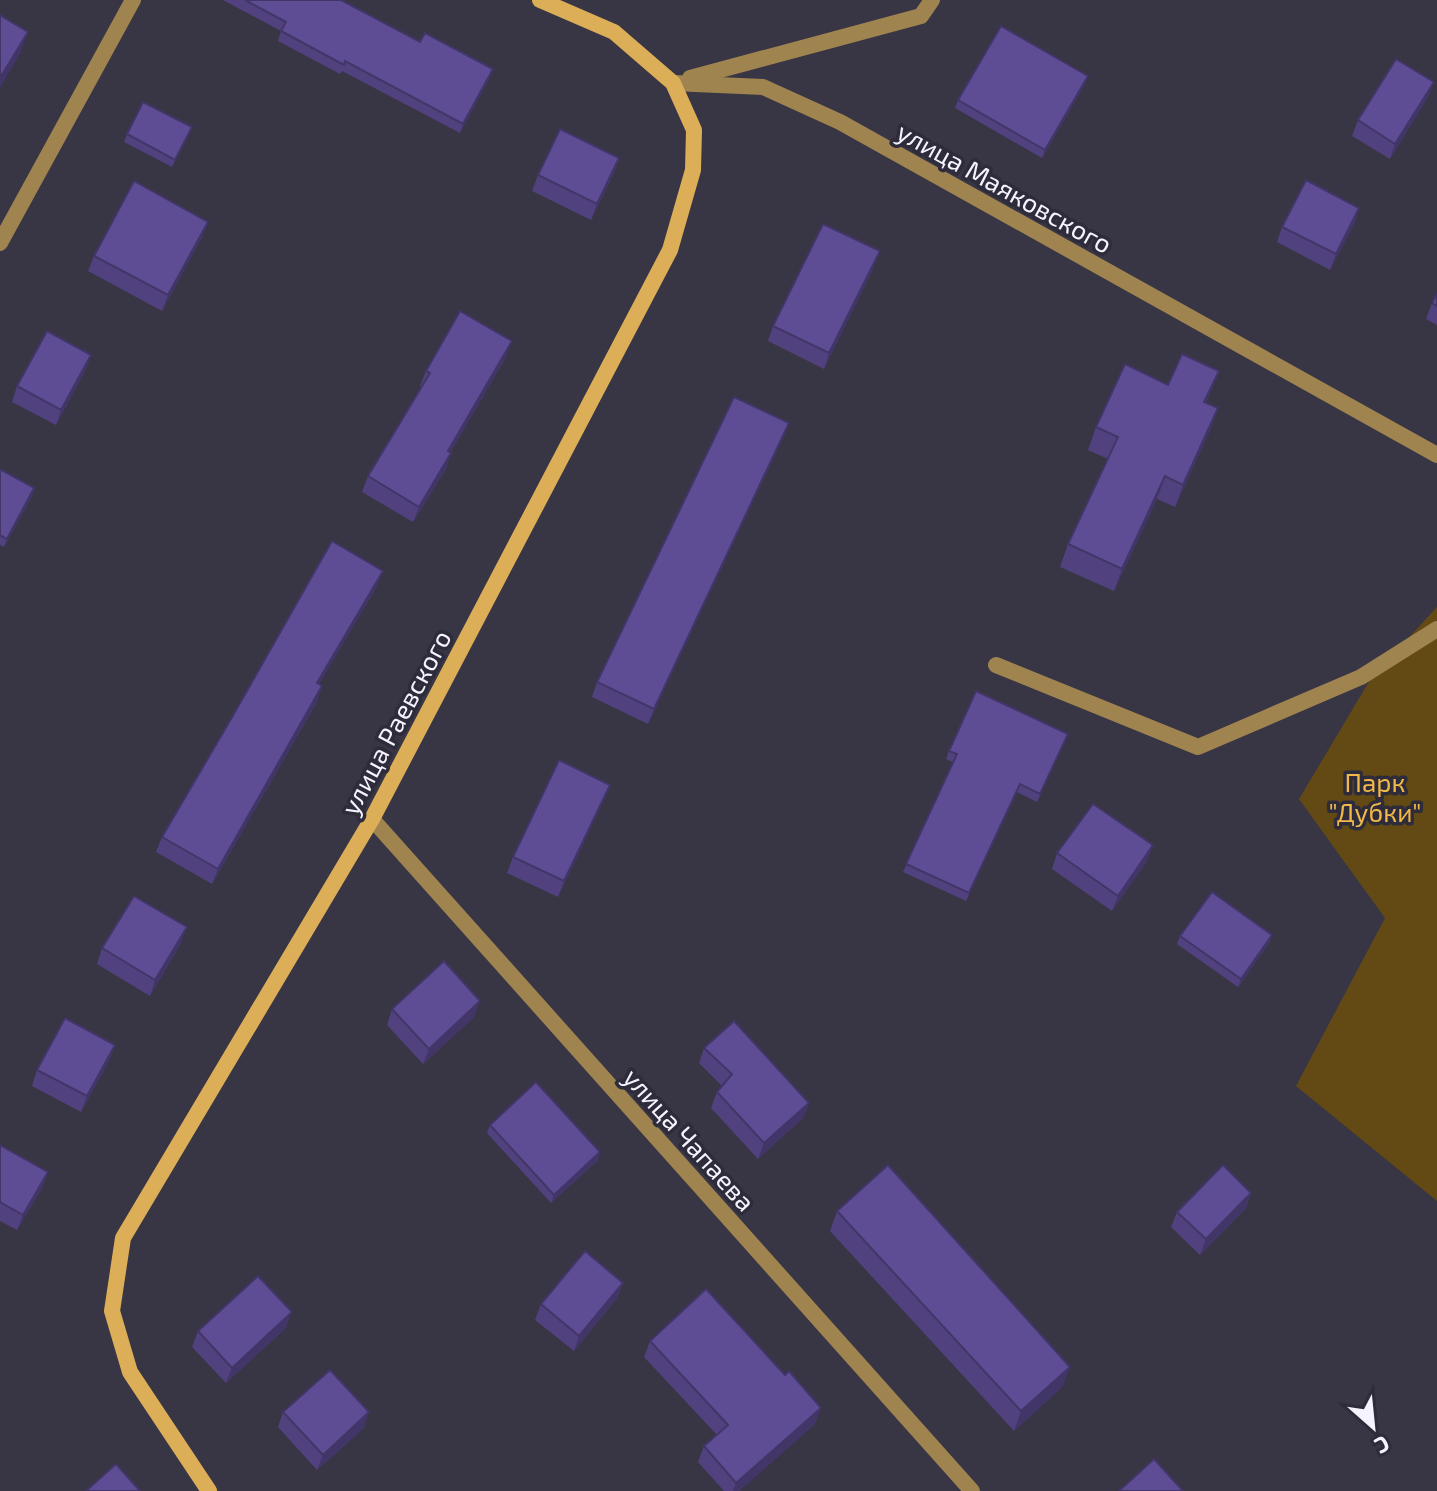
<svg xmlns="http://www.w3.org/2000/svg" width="1437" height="1491" font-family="'Exo 2',sans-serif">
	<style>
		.green { fill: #634a15 }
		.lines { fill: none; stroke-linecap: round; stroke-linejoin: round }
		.lane { stroke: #a08450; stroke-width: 16 }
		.street { stroke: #a08450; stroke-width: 16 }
		.secondary { stroke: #dbae57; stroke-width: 16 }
		.wall { fill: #51427f }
		.shaded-wall { fill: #423668 }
		.building { fill: #5e4d94; stroke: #423668; stroke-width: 2 }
		.labels { text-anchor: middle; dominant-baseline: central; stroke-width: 7; stroke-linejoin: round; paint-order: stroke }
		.street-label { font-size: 26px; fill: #f5f3fd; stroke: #2e2b3a }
		.park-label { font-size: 26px; fill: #f1b947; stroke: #2e2b3a }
	</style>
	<rect width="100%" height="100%" fill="#383544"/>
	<path class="green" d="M1437 607V1201L1296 1086 1385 918 1299 799 1370 680Z"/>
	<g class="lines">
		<path class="lane" d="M996 665 1198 747 1361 677 1437 629"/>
		<g class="street">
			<path d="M690 78 921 16 932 0"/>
			<path d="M673 83 763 87 840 122 1437 455"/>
			<path d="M0 243 133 0"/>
			<path d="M372 819 972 1491"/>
		</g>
		<path class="secondary" d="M209 1491 130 1372 112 1311 123 1238 372 819 670 250 693 170 694 130 673 83 614 32 540 0"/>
	</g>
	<g class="wall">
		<path d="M223 0H341L420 42 493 69 489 79 460 133 342 71 340 74 278 41 281 31Z"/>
		<path d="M1088 76 1085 84 1042 158 955 108 958 100Z"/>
		<path d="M1428 97 1390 159 1352 136 1358 120Z"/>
		<path d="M127 134 189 135 172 167 124 142Z"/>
		<path d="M619 158 614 173 591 220 532 191 538 175Z"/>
		<path d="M1359 208 1354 224 1330 270 1277 242 1282 227Z"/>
		<path d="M208 222 202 237 162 311 88 271 94 256Z"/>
		<path d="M874 267 824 369 768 341 773 326Z"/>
		<path d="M1437 294V325L1426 319 1432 303Z"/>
		<path d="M91 355 85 371 56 425 12 402 17 386Z"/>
		<path d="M506 357 450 453 446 469 413 522 362 492 368 476 422 387 420 386 426 371Z"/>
		<path d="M1219 371 1206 403 1218 408 1210 430 1175 507 1157 499 1114 591 1060 567 1068 544 1108 459 1088 450 1096 427 1168 385Z"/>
		<path d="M783 438 648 724 592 697 597 682Z"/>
		<path d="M0 469 34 488 32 496 4 547 0 545Z"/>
		<path d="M377 586 319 684 317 702 212 884 156 852 162 837Z"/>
		<path d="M1068 734 1037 802 1017 792 966 901 903 872 953 762 946 759 949 751Z"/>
		<path d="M610 785 604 800 558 897 507 873 513 857Z"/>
		<path d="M1057 853 1147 861 1112 911 1052 869Z"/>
		<path d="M1272 935 1269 943 1238 987 1177 944 1180 936Z"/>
		<path d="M181 943 150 996 97 964 102 948Z"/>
		<path d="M392 1009 474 1017 423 1064 387 1025Z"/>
		<path d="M115 1045 109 1061 81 1112 32 1086 37 1070Z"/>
		<path d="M704 1048 809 1103 803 1118 758 1159 711 1108 717 1092 722 1086 699 1063Z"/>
		<path d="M490 1125 598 1160 551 1203 487 1133Z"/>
		<path d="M0 1145 48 1172 42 1188 17 1230 0 1221Z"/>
		<path d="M1251 1193 1246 1208 1200 1255 1171 1227 1177 1212Z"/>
		<path d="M837 1211 1063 1386 1014 1431 830 1231Z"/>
		<path d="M623 1283 617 1298 574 1351 535 1320 541 1304Z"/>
		<path d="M286 1328 226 1383 192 1347 198 1331Z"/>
		<path d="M650 1341 785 1375 821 1408 815 1424 739 1491H724L698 1462 704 1446 717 1435 644 1357Z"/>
		<path d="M283 1412 364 1428 317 1470 278 1427Z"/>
	</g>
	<g class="shaded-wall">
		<path d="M28 32 20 54 0 88V78Z"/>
		<path d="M493 69 489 79 460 133 463 124Z"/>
		<path d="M1088 76 1085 84 1042 158 1045 150Z"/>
		<path d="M1434 82 1428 97 1390 159 1395 144Z"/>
		<path d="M192 127 189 135 172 167 175 160Z"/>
		<path d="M619 158 614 173 591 220 597 204Z"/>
		<path d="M1359 208 1354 224 1330 270 1336 254Z"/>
		<path d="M208 222 202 237 162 311 168 295Z"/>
		<path d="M880 251 874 267 824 369 829 353Z"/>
		<path d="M512 341 506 357 442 467 448 451Z"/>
		<path d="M91 355 85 371 56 425 61 410Z"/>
		<path d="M1219 371 1210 394 1196 424 1204 402Z"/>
		<path d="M1218 408 1210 430 1175 507 1183 485Z"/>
		<path d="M789 423 783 438 648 724 654 709Z"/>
		<path d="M451 453 446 469 413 522 419 507Z"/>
		<path d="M1165 476 1157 499 1114 591 1122 569Z"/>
		<path d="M34 488 32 496 4 547 7 539Z"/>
		<path d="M383 571 377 586 311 698 317 683Z"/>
		<path d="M322 686 317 702 212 884 218 869Z"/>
		<path d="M610 785 604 800 558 897 564 881Z"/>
		<path d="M1153 845 1147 861 1112 911 1118 896Z"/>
		<path d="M187 927 181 943 150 996 155 980Z"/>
		<path d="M1272 935 1269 943 1238 987 1241 979Z"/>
		<path d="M480 1001 474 1017 423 1064 429 1049Z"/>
		<path d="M115 1045 109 1061 81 1112 87 1096Z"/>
		<path d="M809 1103 803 1118 758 1159 764 1143Z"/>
		<path d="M600 1152 598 1160 551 1203 554 1195Z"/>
		<path d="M48 1172 42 1188 17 1230 23 1215Z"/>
		<path d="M1251 1193 1246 1208 1200 1255 1206 1239Z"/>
		<path d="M623 1283 617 1298 574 1351 579 1336Z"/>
		<path d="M292 1312 286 1328 226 1383 232 1368Z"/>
		<path d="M1070 1367 1063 1386 1014 1431 1021 1411Z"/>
		<path d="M821 1408 815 1424 739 1491H733L736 1483Z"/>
		<path d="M369 1412 364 1428 317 1470 323 1455Z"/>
	</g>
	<g class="building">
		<path d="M245 0H341L420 42 425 33 493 69 463 124 345 61 344 65 281 31 286 22Z"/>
		<path d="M0 15 28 32 0 78Z"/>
		<path d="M1001 26 1088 76 1045 150 958 100Z"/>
		<path d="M1396 59 1434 82 1395 144 1358 120Z"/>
		<path d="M143 102 192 127 175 160 127 134Z"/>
		<path d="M560 129 619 158 597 204 538 175Z"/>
		<path d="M1306 180 1359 208 1336 254 1282 227Z"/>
		<path d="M134 181 208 222 168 295 94 256Z"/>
		<path d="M823 224 880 251 829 353 773 326Z"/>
		<path d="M1437 294V306L1432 303Z"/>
		<path d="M460 311 512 341 448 451 451 453 419 507 368 476 430 373 426 371Z"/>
		<path d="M47 331 91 355 61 410 17 386Z"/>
		<path d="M1182 354 1219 371 1204 402 1218 408 1183 485 1165 476 1122 569 1068 544 1118 437 1096 427 1125 364 1168 385Z"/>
		<path d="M734 397 789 423 654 709 597 682Z"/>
		<path d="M0 469 34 488 7 539 0 535Z"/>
		<path d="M332 541 383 571 317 683 322 686 218 869 162 837 231 719Z"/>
		<path d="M976 691 1068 734 1040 794 1020 784 969 893 906 864 957 754 949 751Z"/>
		<path d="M559 760 610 785 564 881 513 857Z"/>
		<path d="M1093 804 1153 845 1118 896 1057 853Z"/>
		<path d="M1212 892 1272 935 1241 979 1180 936Z"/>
		<path d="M134 896 187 927 155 980 102 948Z"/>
		<path d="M444 961 480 1001 429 1049 392 1009Z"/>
		<path d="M65 1018 115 1045 87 1096 37 1070Z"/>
		<path d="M734 1021 809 1103 764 1143 717 1092 732 1074 704 1048Z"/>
		<path d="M536 1082 600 1152 554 1195 490 1125Z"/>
		<path d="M0 1145 48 1172 23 1215 0 1202Z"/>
		<path d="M888 1165 1070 1367 1021 1411 837 1211Z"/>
		<path d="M1223 1165 1251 1193 1206 1239 1177 1212Z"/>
		<path d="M585 1251 623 1283 579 1336 541 1304Z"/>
		<path d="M258 1276 292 1312 232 1368 198 1331Z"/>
		<path d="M706 1289 785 1375 789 1371 821 1408 736 1483 704 1446 728 1425 650 1341Z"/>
		<path d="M330 1370 369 1412 323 1455 283 1412Z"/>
		<path d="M1154 1459 1183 1491H1119Z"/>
		<path d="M116 1464 140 1491H86Z"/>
	</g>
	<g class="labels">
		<g class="street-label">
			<text transform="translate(1005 187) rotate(29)">улица Маяковского</text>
			<text transform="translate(395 722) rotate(-62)">улица Раевского</text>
			<text transform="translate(690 1139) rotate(48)">улица Чапаева</text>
		</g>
		<g class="park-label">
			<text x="1375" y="781">Парк<tspan x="1375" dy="30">"Дубки"</tspan></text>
		</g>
	</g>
	<g transform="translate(1373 1427) rotate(153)" stroke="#2e2b3a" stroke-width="6" paint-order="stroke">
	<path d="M0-6L14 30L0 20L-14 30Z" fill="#f5f3fd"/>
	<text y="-12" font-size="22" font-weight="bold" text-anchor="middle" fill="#f5f3fd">С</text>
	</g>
</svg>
